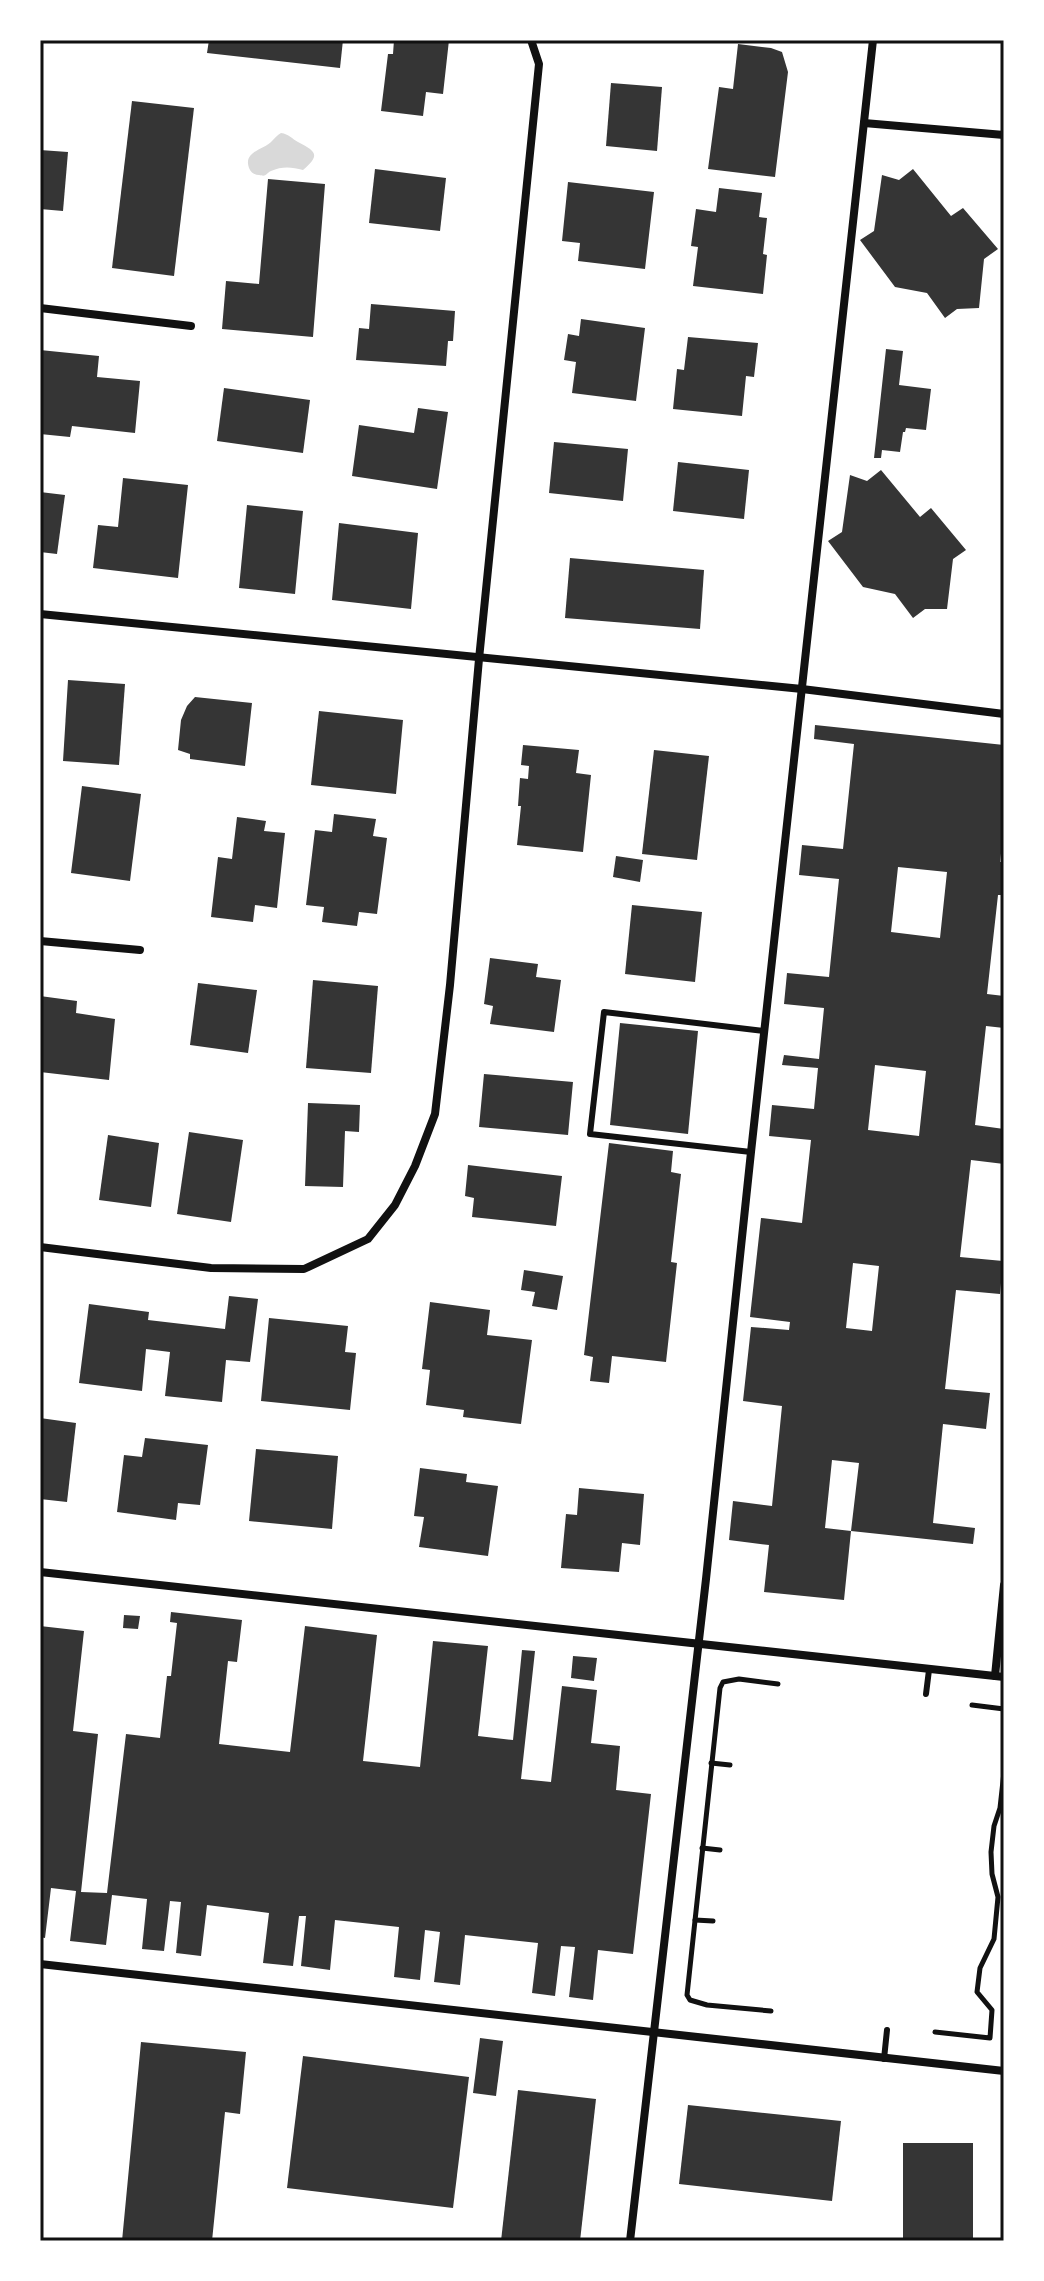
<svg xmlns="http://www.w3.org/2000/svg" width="1044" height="2281" font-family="Arial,sans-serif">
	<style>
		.water { fill: #d9d9d9 }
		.building { fill: #353535; fill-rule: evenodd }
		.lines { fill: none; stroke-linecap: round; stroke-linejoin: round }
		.path { stroke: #111; stroke-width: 5 }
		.service { stroke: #111; stroke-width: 6 }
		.minor { stroke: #111; stroke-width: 8 }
		.neatline { fill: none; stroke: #111; stroke-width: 3 }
	</style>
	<rect width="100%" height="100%" fill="#fff"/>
	<path class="water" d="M281 133C289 134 292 139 298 142 317 152 320 155 303 170 292 167 282 166 271 171 265 174 267 177 259 175 255 175 251 173 249 168 243 151 264 150 272 141 275 138 277 135 281 133Z"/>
	<g class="building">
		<path d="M209 40H343L340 68 207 53Z"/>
		<path d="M394 40H449L443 94 426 92 423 116 381 111 388 54H393Z"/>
		<path d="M738 44 771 48 782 52 788 72 775 177 708 169 719 87 733 89Z"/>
		<path d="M611 83 662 87 657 151 606 146Z"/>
		<path d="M132 101 194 108 174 276 112 268Z"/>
		<path d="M40 150 68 152 63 211 40 209Z"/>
		<path d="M375 169 446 178 440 231 369 223Z"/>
		<path d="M913 169 951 216 963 208 998 249 984 259 979 308 957 309 945 318 927 293 895 287 860 240 874 231 882 175 899 180Z"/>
		<path d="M268 179 325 184 313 337 222 329 226 281 259 284Z"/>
		<path d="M568 182 654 192 645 269 578 261 580 243 562 241Z"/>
		<path d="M719 188 762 193 759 217 767 218 763 254 767 255 763 294 693 286 698 247 691 246 696 209 716 212Z"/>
		<path d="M371 304 455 311 453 341H448L446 366 356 360 359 328 369 329Z"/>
		<path d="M581 319 645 328 636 401 572 393 576 362 564 360 568 334 579 336Z"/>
		<path d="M688 337 758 343 754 377 746 376 742 416 673 409 677 369 684 370Z"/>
		<path d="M886 349 903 351 899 385 931 389 926 430 906 428 905 432H903L900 452 882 450 881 458H874Z"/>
		<path d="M40 350 99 356 97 377 140 381 135 433 72 426 70 437 40 434Z"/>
		<path d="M224 388 310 400 303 453 217 441Z"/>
		<path d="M418 408 448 412 437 489 352 476 359 425 414 433Z"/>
		<path d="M554 442 628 449 623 501 549 493Z"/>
		<path d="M678 462 749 470 744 519 673 511Z"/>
		<path d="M881 470 920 517 931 508 966 550 953 559 947 609H925L913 618 895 594 863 587 828 541 842 532 850 475 867 481Z"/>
		<path d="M123 478 188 485 178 578 93 568 98 525 118 527Z"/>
		<path d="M40 492 65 495 57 554 40 552Z"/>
		<path d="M247 505 303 511 295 594 239 588Z"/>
		<path d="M339 523 418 533 411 609 332 600Z"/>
		<path d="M570 558 704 570 700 629 565 618Z"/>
		<path d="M68 680 125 684 119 765 63 761Z"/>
		<path d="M195 697 252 703 245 766 190 759V754L178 750 181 720 187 706Z"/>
		<path d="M319 711 403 720 396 794 311 785Z"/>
		<path d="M815 725 1004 745V827L1000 862H1004V895H998L987 994 1004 996V1028L986 1026 975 1125 1004 1129V1164L971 1160 960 1257 1003 1261 1000 1294 956 1290 945 1389 990 1393 986 1429 943 1424 933 1523 975 1528 973 1544 851 1531 859 1463 832 1460 825 1528 851 1531 844 1600 764 1592 769 1545 729 1540 733 1501 772 1506 782 1406 743 1401 751 1327 789 1330 790 1322 750 1317 761 1218 802 1223 811 1140 769 1136 772 1105 814 1109 818 1068 782 1065 784 1055 819 1059 824 1008 784 1004 787 973 829 977 839 879 799 875 802 845 843 849 854 744 814 739ZM898 867 947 872 940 938 891 932ZM875 1065 926 1071 919 1136 868 1130ZM853 1263 879 1266 872 1331 846 1328Z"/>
		<path d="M523 745 579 750 576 773 591 775 583 852 517 845 521 806H518L520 778 528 779 529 766 521 765Z"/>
		<path d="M654 750 709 756 697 860 642 854Z"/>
		<path d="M82 786 141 794 130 881 71 873Z"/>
		<path d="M334 814 376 819 373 836 387 838 377 914 359 912 357 926 322 922 324 907 306 905 315 830 332 832Z"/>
		<path d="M237 817 266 821 264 831 285 833 277 908 255 905 253 922 211 917 218 857 232 859Z"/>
		<path d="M616 856 643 860 640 882 613 877Z"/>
		<path d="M632 905 702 912 695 982 625 974Z"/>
		<path d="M490 958 538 964 536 977 561 980 554 1032 490 1024 493 1006 484 1004Z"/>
		<path d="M313 980 378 986 371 1073 306 1068Z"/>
		<path d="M198 983 257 990 248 1053 190 1045Z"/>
		<path d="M40 996 77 1001 76 1013 115 1019 109 1080 40 1072Z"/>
		<path d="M620 1023 698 1031 688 1134 610 1125Z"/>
		<path d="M484 1074 573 1082 568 1135 479 1127Z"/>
		<path d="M308 1103 360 1105 359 1132 345 1131 343 1187 305 1186Z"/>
		<path d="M189 1132 243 1140 231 1222 177 1214Z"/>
		<path d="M108 1135 159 1143 151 1207 99 1200Z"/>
		<path d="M609 1143 673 1151 671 1172 681 1174 671 1262 677 1263 666 1362 612 1356 609 1383 590 1381 593 1357 584 1355Z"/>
		<path d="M468 1165 562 1176 556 1226 472 1217 474 1198 465 1196Z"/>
		<path d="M524 1270 563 1276 557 1310 532 1306 535 1292 521 1290Z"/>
		<path d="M229 1296 258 1299 250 1362 226 1360 222 1402 165 1396 170 1352 146 1349 142 1391 79 1383 89 1304 149 1312 148 1320 225 1329Z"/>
		<path d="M430 1302 490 1310 487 1335 532 1340 521 1424 463 1417 464 1410 426 1405 430 1370 422 1369Z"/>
		<path d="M269 1318 348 1326 345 1352 356 1353 350 1410 261 1401Z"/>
		<path d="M40 1418 76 1423 67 1502 40 1499Z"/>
		<path d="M145 1438 208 1445 200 1505 178 1503 176 1520 117 1512 124 1455 142 1457Z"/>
		<path d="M256 1449 338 1456 332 1529 249 1521Z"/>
		<path d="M420 1468 467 1474 466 1482 498 1486 488 1556 419 1547 424 1517 414 1516Z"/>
		<path d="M579 1488 644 1494 640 1545 622 1543 619 1572 561 1568 566 1514 577 1515Z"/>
		<path d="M171 1612 242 1620 237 1662 228 1661 219 1744 290 1752 305 1626 377 1635 363 1761 420 1767 433 1641 488 1646 478 1736 513 1740 522 1650 535 1651 521 1779 551 1782 562 1686 597 1690 591 1743 620 1746 616 1790 651 1794 633 1954 598 1950 593 2000 569 1997 575 1947 561 1946 555 1996 532 1993 538 1943 465 1935 460 1985 434 1982 440 1932 425 1930 420 1980 394 1977 399 1927 335 1920 330 1970 301 1966 306 1916H299L293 1966 263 1963 269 1913 207 1905 201 1956 176 1953 181 1902 170 1901 164 1951 142 1949 147 1899 112 1895 106 1945 70 1941 76 1891 51 1888 45 1938 40 1937V1626L84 1631 73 1731 98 1734 81 1892 107 1893 126 1734 160 1738 167 1676H171L177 1623 170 1622Z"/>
		<path d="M124 1615 140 1616 138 1629 123 1628Z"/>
		<path d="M573 1656 597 1658 594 1681 571 1678Z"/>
		<path d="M480 2038 503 2041 496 2096 473 2093Z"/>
		<path d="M141 2042 246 2052 240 2114 225 2112 212 2241H122Z"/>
		<path d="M303 2056 469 2077 453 2208 287 2188Z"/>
		<path d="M518 2090 596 2099 580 2241H501Z"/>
		<path d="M688 2105 841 2121 832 2201 679 2184Z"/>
		<rect x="903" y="2143" width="70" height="98"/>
	</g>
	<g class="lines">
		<g class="path">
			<path d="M972 1705 1004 1709"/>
			<path d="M711 1763 730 1765"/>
			<path d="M702 1848 720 1850"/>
			<path d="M695 1920 713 1921"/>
			<path d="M771 2011 707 2005 690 2000 687 1995 720 1688 723 1682 739 1679 778 1684"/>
			<path d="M935 2032 990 2038 992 2010 977 1992 980 1968 994 1939 998 1897 992 1874 991 1852 994 1826 1000 1808 1004 1772"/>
		</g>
		<g class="service">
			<path d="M751 1152 590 1134 604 1012 764 1031"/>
			<path d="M926 1694 929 1670"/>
			<path d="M884 2059 887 2030"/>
		</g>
		<g class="minor">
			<path d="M864 123 1004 135"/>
			<path d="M40 308 191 326"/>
			<path d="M40 614 802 689 1004 714"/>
			<path d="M40 941 140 950"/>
			<path d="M40 1247 211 1268 304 1269 368 1239 395 1205 415 1166 435 1114 450 985 479 659 539 64 531 40"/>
			<path d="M40 1572 1004 1677"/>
			<path d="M995 1676 1004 1585"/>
			<path d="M40 1964 1004 2071"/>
			<path d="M630 2241 706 1579 751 1152 873 40"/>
		</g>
	</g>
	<rect width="1044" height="2281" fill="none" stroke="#ffffff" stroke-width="84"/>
	<rect x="42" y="42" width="960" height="2197" class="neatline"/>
</svg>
